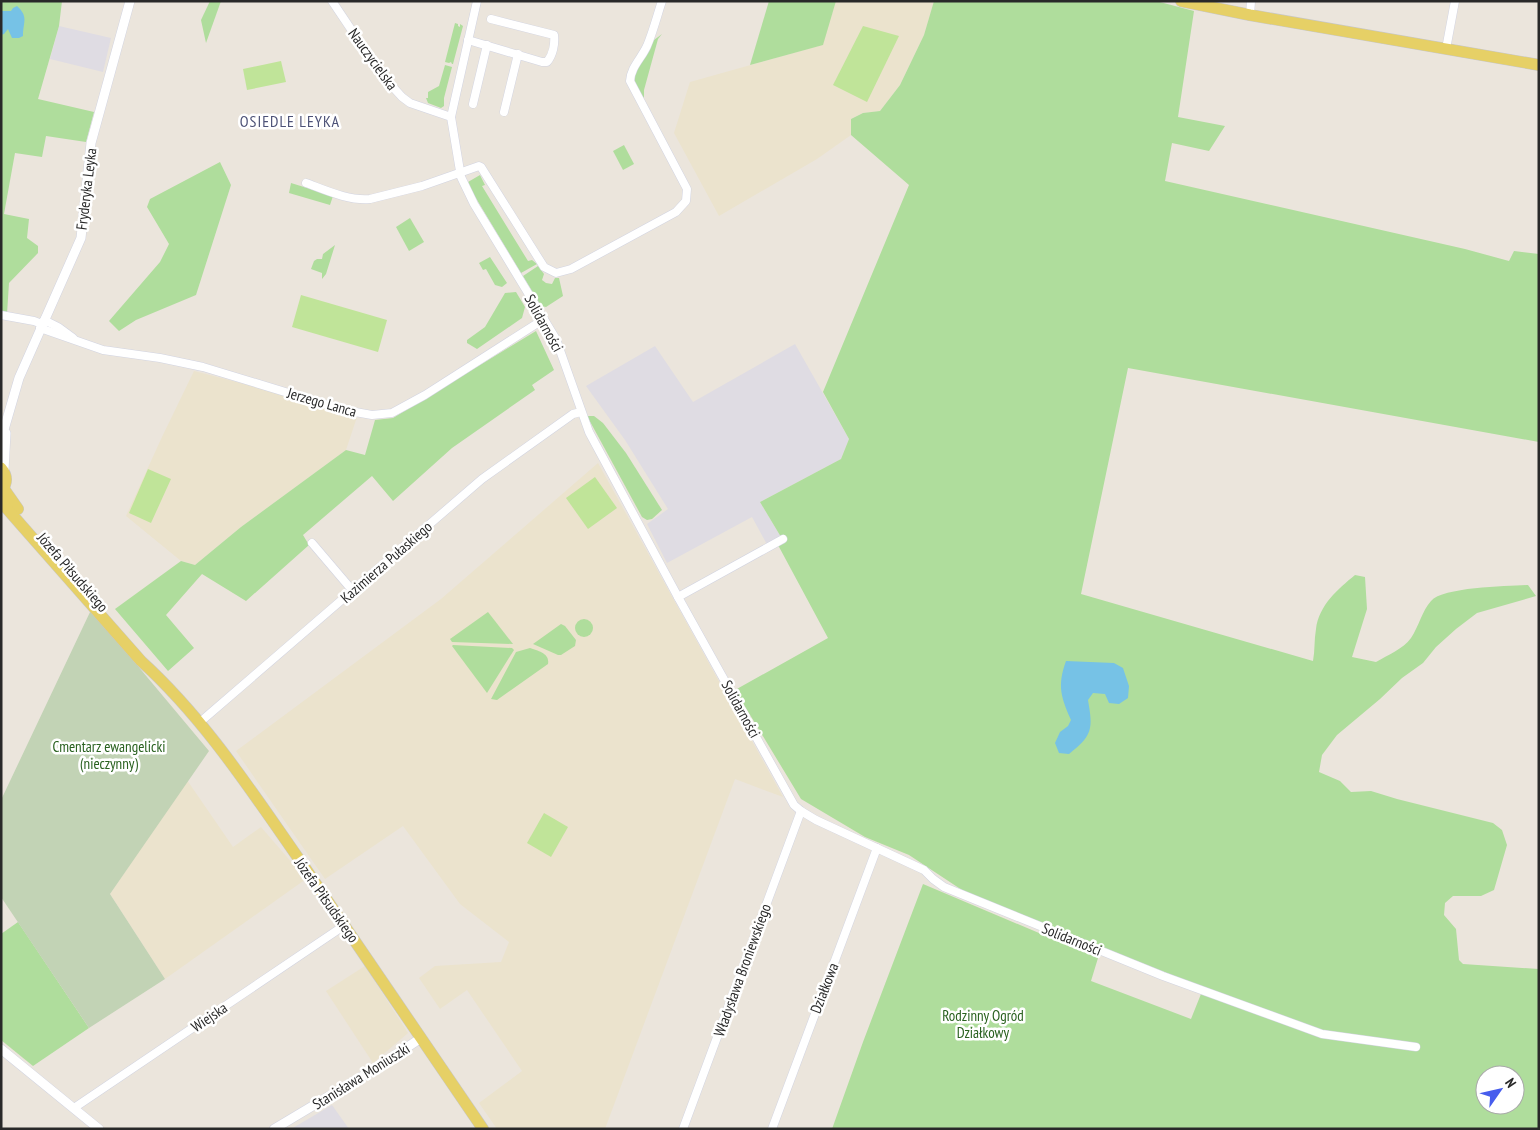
<svg xmlns="http://www.w3.org/2000/svg" width="1540" height="1130" font-family="'PT Sans Narrow',sans-serif">
	<style>
		.industrial { fill: #dfdce3 }
		.education { fill: #ebe3cd }
		.green { fill: #afdd9c; fill-rule: evenodd }
		.cemetery { fill: #c2d3b5 }
		.pitch { fill: #c0e499 }
		.water { fill: #76c2e6 }
		.lines { fill: none; stroke-linecap: round; stroke-linejoin: round }
		.minor-casing { stroke: #d2d4e1; stroke-width: 9 }
		.tertiary-casing { stroke: #d2d4e1; stroke-width: 10 }
		.primary-casing { stroke: #c7c7c7; stroke-width: 12 }
		.minor { stroke: #fff; stroke-width: 8 }
		.tertiary { stroke: #fff; stroke-width: 9 }
		.primary { stroke: #e6d066; stroke-width: 11 }
		.labels { text-anchor: middle; dominant-baseline: central; stroke-width: 5; stroke-linejoin: round; paint-order: stroke }
		.street-label { font-size: 15px; fill: #292929; stroke: #fff }
		.park-label { font-size: 15px; fill: #29611f; stroke: #fff }
		.neighbourhood-label { font-size: 16px; letter-spacing: 1px; fill: #4d5277; stroke: #fff }
	</style>
	<rect width="100%" height="100%" fill="#ebe5dc"/>
	<g class="industrial">
		<path d="M59 26 111 38 103 72 50 59Z"/>
		<path d="M795 344 849 439 841 459 760 502 784 542 770 550 752 517 667 563 647 524 668 509 625 440 586 386 655 346 693 402Z"/>
		<path d="M332 1105 349 1129H291Z"/>
	</g>
	<g class="education">
		<path d="M836 1H934L924 35 900 85 880 111 863 113 851 119V135L817 159 719 216 674 133 690 82 822 45Z"/>
		<path d="M194 371 260 388 357 417 346 450 241 527 195 565 181 561 126 516 161 439Z"/>
		<path d="M598 463 783 797 735 779 605 1129H497L479 1103 522 1071 467 990 440 1009 419 978 435 966 501 962 509 942 460 904 403 826 325 879 236 751 441 599Z"/>
		<path d="M187 780 233 847 261 827 306 879 165 979 110 894Z"/>
		<path d="M365 966 408 1033 373 1063 326 991Z"/>
	</g>
	<g class="green">
		<path d="M1 1H62L59 26 38 99 94 112 86 142 46 136 42 157 15 153 4 214 29 219 27 238 38 246V253L9 283 7 314 1 313Z"/>
		<path d="M210 1H221L206 43 201 20Z"/>
		<path d="M769 1H836L823 45 750 65Z"/>
		<path d="M934 1H1156L1194 11 1178 117 1225 126 1209 151 1172 143 1165 181 1465 249 1509 261 1514 251 1539 254V442L1128 368 1081 594 1313 661C1315 651 1314 640 1316 629 1319 605 1338 589 1355 575L1365 577 1367 609 1352 657 1376 662C1388 655 1403 649 1411 638 1419 626 1422 611 1431 601 1443 587 1509 586 1528 585L1536 596 1477 613 1456 629 1436 647 1423 663 1402 678 1380 699 1337 735 1322 755 1319 772 1340 781 1351 792 1371 791 1397 799 1493 823 1502 830 1507 845 1494 890 1481 896H1453L1445 903 1444 915 1456 929 1459 960 1463 964 1539 969V1129H832L863 1042 923 884 1098 958 1091 981 1191 1019 1201 994 1199 986 965 892 909 855 865 837 801 799 735 690 828 638 778 545 784 542 760 502 841 459 849 439 823 392 909 185 851 135V119L863 113 880 111 900 85 924 35ZM1485 1075H1515V1105H1485Z"/>
		<path d="M455 23 458 24V26L460 27V24L463 26 453 64H452L451 62 449 63 445 62Z"/>
		<path d="M662 34 658 39 644 90V97L643 98 635 82V73L654 40Z"/>
		<path d="M445 65 452 67 444 98V106L441 108 428 103 426 98H428V92L439 86Z"/>
		<path d="M624 145 634 164 623 170 613 151Z"/>
		<path d="M220 162 231 185 196 295 136 320 119 331 109 321 160 262 169 244 147 207 150 199Z"/>
		<path d="M480 175 485 185 482 186 528 261 532 260 537 264 521 273 474 195 468 182Z"/>
		<path d="M291 183 333 196 330 205 289 193Z"/>
		<path d="M410 218 424 242 409 251 396 227Z"/>
		<path d="M335 245 326 274 322 279V273L311 269 314 261 317 259H322L323 254Z"/>
		<path d="M490 257 507 283 502 287 495 285 486 269 483 270 479 263Z"/>
		<path d="M538 266 544 274 542 280 546 283 552 284 555 278H559L563 296 546 307 541 306 523 276Z"/>
		<path d="M516 292 525 307 522 318 477 349 467 343V340L485 327 505 293Z"/>
		<path d="M536 331 554 370 532 385 535 390 452 448 393 501 372 476 303 535 309 545 246 601 202 574 166 615 194 648 168 671 115 609 181 561 195 565 241 527 346 450 365 455 375 420 393 418Z"/>
		<path d="M587 416H594L603 423 626 453 662 510 652 519 647 520 642 517Z"/>
		<path d="M488 612 513 644 452 642 450 639Z"/>
		<circle cx="584" cy="628" r="9"/>
		<path d="M561 624 565 626 576 640 575 646 561 655H558L533 644Z"/>
		<path d="M453 645 512 648 514 650 487 693 452 646Z"/>
		<path d="M530 648C538 651 550 653 548 664L497 700 491 699 516 652Z"/>
		<path d="M18 922 89 1028 33 1066 1 1040V934Z"/>
	</g>
	<path class="cemetery" d="M91 610 209 751 110 894 165 979 89 1028 1 897V800Z"/>
	<g class="pitch">
		<path d="M863 26 899 36 867 102 833 85Z"/>
		<path d="M281 61 286 82 247 90 243 69Z"/>
		<path d="M301 295 387 320 378 352 292 327Z"/>
		<path d="M148 469 171 479 151 523 129 513Z"/>
		<path d="M595 477 617 508 588 529 566 498Z"/>
		<path d="M544 813 568 827 551 857 527 843Z"/>
	</g>
	<g class="water">
		<path d="M17 6C29 17 23 22 23 36L19 38H12L8 29 4 34 1 35V11H11L13 8Z"/>
		<path d="M1066 661 1114 663 1123 668 1129 686 1128 698 1119 704 1109 703 1105 694 1093 693 1088 700C1093 729 1093 735 1069 754L1059 753 1055 743 1060 732 1068 726 1071 720C1061 697 1057 686 1066 661Z"/>
	</g>
	<g class="lines">
		<g class="minor-casing">
			<g id="minor">
				<path d="M332 1 381 74 402 97 410 103 451 117"/>
				<path d="M477 1 451 117 461 177 474 204 556 339 589 432 678 597 794 805 801 811 816 820 924 870 933 879 944 887 1163 976 1322 1034 1416 1047"/>
				<path d="M1250 15 1251 1"/>
				<path d="M468 40 542 62H547C553 55 555 44 554 35L491 19"/>
				<path d="M1446 49 1455 1"/>
				<path d="M473 104 487 45"/>
				<path d="M504 112 518 54"/>
				<path d="M306 183C325 190 349 201 370 199L422 186 479 166 481 167 544 267 556 273 571 269 676 212 686 201 687 189 630 81C631 67 641 59 647 46 653 32 657 16 662 1"/>
				<path d="M1 315 34 321 42 324"/>
				<path d="M44 320 58 327 73 338"/>
				<path d="M40 328 103 350 160 358 203 367 344 410 372 415 392 413 425 395 544 319"/>
				<path d="M312 543 352 590"/>
				<path d="M678 597 783 539"/>
				<path d="M199 723 482 479 573 414 581 412"/>
				<path d="M74 1108 345 925"/>
				<path d="M683 1129 801 811"/>
				<path d="M772 1129 877 848"/>
			</g>
		</g>
		<g class="tertiary-casing">
			<g id="tertiary">
				<path d="M1 440 19 378 81 238 91 143 130 1"/>
				<path d="M4 470 6 433"/>
				<path d="M1 1049 99 1129"/>
				<path d="M274 1129 376 1068 421 1038"/>
			</g>
		</g>
		<g class="primary-casing">
			<g id="primary">
				<path d="M1181 1 1250 15 1539 65"/>
				<path d="M1 468C8 476 7 484 1 492"/>
				<path d="M4 489 18 509"/>
				<path d="M1 502 141 661C205 719 252 792 301 862 362 951 422 1040 483 1129"/>
			</g>
		</g>
		<use href="#minor" class="minor"/>
		<use href="#tertiary" class="tertiary"/>
		<use href="#primary" class="primary"/>
	</g>
	<g class="labels">
		<g class="street-label">
			<text transform="translate(373 59) rotate(54)">Nauczycielska</text>
			<text transform="translate(86 189) rotate(-83)">Fryderyka Leyka</text>
			<text transform="translate(544 323) rotate(61)">Solidarności</text>
			<text transform="translate(322 402) rotate(16)">Jerzego Lanca</text>
			<text transform="translate(386 562) rotate(-41)">Kazimierza Pułaskiego</text>
			<text transform="translate(73 572) rotate(49)">Józefa Piłsudskiego</text>
			<text transform="translate(741 709) rotate(61)">Solidarności</text>
			<text transform="translate(327 900) rotate(55)">Józefa Piłsudskiego</text>
			<text transform="translate(1072 939) rotate(22)">Solidarności</text>
			<text transform="translate(742 970) rotate(-70)">Władysława Broniewskiego</text>
			<text transform="translate(824 988) rotate(-69)">Działkowa</text>
			<text transform="translate(209 1017) rotate(-34)">Wiejska</text>
			<text transform="translate(361 1076) rotate(-32)">Stanisława Moniuszki</text>
		</g>
		<g class="park-label">
			<text x="109" y="746">Cmentarz ewangelicki<tspan x="109" dy="17">(nieczynny)</tspan></text>
			<text x="983" y="1015">Rodzinny Ogród<tspan x="983" dy="17">Działkowy</tspan></text>
		</g>
		<g class="neighbourhood-label">
			<text x="290" y="121">OSIEDLE LEYKA</text>
		</g>
	</g>
	<rect width="1540" height="1130" fill="none" stroke="#292929" stroke-width="5"/>
	<g transform="translate(1500 1090) rotate(56)"><circle r="24" fill="#ffffff" stroke="#a9a9a9"/>
	<path d="M0-4L9 19L0 12L-9 19Z" fill="#475ded"/>
	<text y="-8" font-size="14" font-weight="bold" text-anchor="middle" fill="#292929">N</text>
	</g>
</svg>
